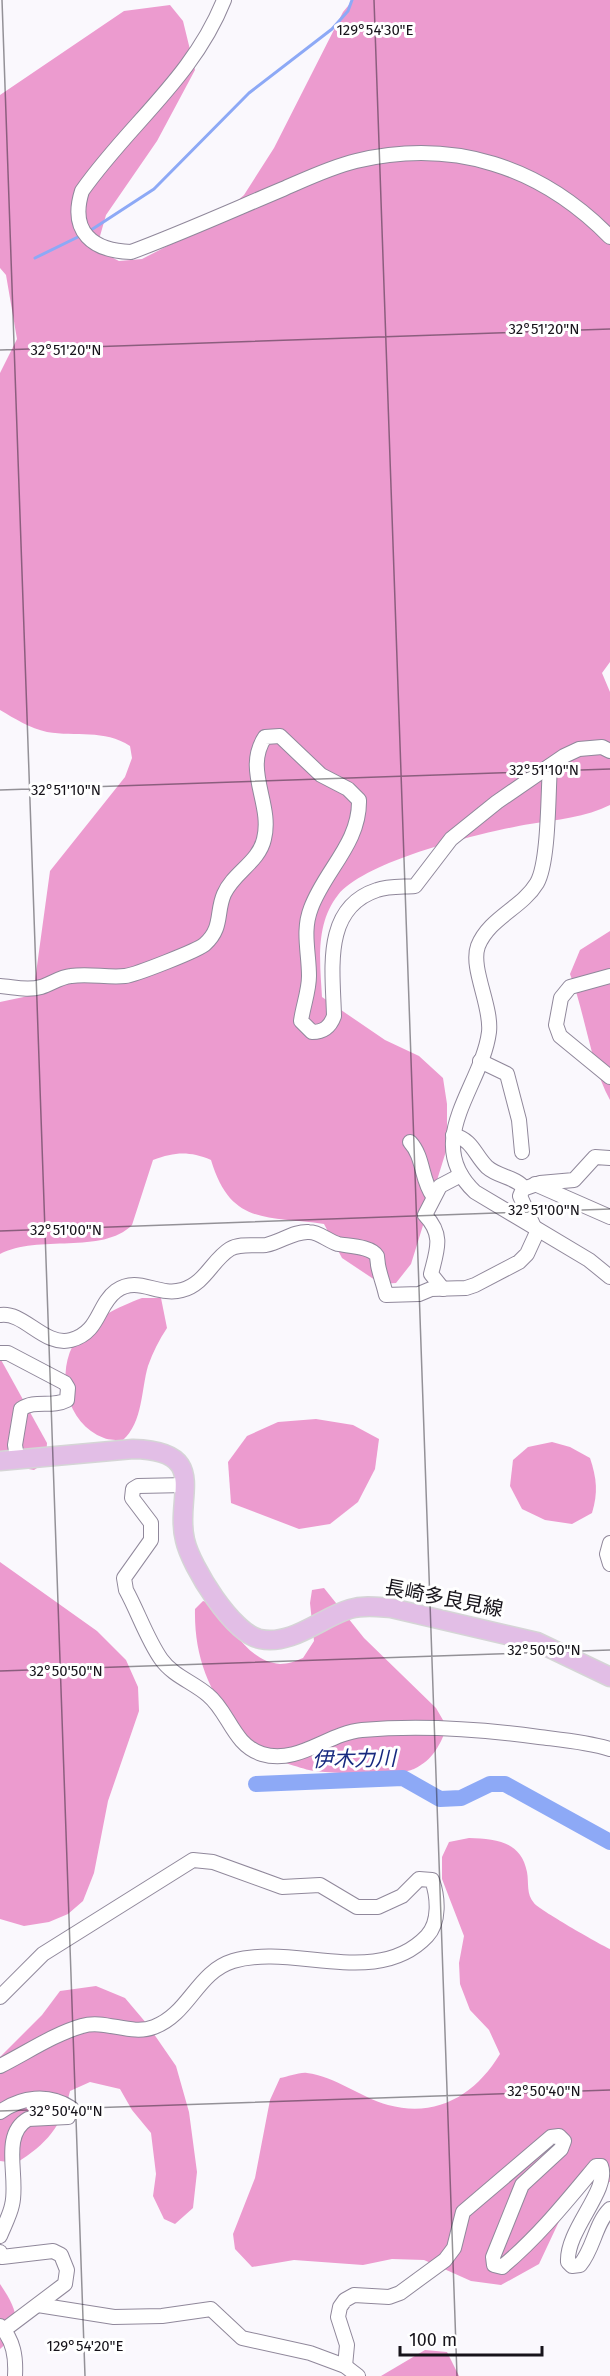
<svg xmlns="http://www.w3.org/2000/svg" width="610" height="2376" font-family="'Fira Sans','Noto Sans JP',sans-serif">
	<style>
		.forest { fill: #ec9bcf }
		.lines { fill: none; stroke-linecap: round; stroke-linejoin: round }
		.stream { stroke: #8da9f6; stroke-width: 3 }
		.river { stroke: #8da9f6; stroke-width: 16 }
		.minor-casing { stroke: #90889b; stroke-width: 16 }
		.major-casing { stroke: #d5d5d6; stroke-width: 21 }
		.minor { stroke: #fff; stroke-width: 14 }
		.major { stroke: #e2bee6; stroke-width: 18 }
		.ticks { fill: none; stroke: #16131a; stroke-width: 1.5; stroke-opacity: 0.45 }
		.labels { text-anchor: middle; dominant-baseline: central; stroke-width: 6; stroke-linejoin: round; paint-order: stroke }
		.street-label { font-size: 20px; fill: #16131a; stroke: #fff }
		.water-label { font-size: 21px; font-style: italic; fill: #17297f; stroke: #fff }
		.ticks-label { font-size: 15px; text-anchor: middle; fill: #16131a; stroke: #fff; stroke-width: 6; stroke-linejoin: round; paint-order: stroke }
	</style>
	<rect width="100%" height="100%" fill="#faf8fd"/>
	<g class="forest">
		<path d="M353 0H610V662L602 673 610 692V805C587 817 555 820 530 824 484 832 366 860 338 895 315 924 320 963 322 997L385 1040 419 1056 443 1078 447 1104V1148L411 1264 396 1283 381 1284 342 1258 324 1224C268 1215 231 1227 211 1160 189 1151 175 1152 153 1160L132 1225C102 1255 38 1234 0 1254V1002L33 995 50 871 125 777 132 758 130 746C104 729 76 737 47 732 30 728 15 719 0 710V373L17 339 6 275 0 268V95L124 11 170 5 183 21 195 70 157 141 106 215 98 243 107 255 119 261 142 259 212 223 244 195 274 148 343 12Z"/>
		<path d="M610 931V1100C591 1066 585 1013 570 974L580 950Z"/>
		<path d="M142 1298H161L167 1328C159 1340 153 1352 148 1366 141 1390 143 1422 123 1440 117 1440 109 1440 104 1438 66 1424 55 1372 76 1340 90 1320 120 1306 142 1298Z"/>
		<path d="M0 1358 47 1443 46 1462 34 1470 0 1464Z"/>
		<path d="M316 1419 353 1425 379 1439 375 1469 358 1502 330 1524 299 1529 231 1503 228 1462 247 1436 278 1422Z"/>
		<path d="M552 1442 570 1447 590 1458C597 1479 598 1493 592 1513L572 1524 545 1520 522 1509 510 1486 513 1460 528 1447Z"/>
		<path d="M0 1562 97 1631 126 1660 138 1687 139 1711 108 1801 94 1873 83 1901 68 1914 49 1922 24 1926 0 1919Z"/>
		<path d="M324 1588 364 1638 436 1708 447 1727C440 1745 433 1760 414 1769 398 1776 328 1774 309 1770 297 1767 262 1756 253 1749 246 1745 241 1734 236 1727 208 1690 194 1655 195 1609L203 1601 217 1605C231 1629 250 1662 280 1664 288 1664 296 1661 303 1658L314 1641 310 1603 312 1590Z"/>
		<path d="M469 1838C496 1839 521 1841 527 1872 529 1883 526 1894 534 1903 538 1909 599 1944 610 1949V2182L596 2181 570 2198 539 2264 501 2285 471 2281 424 2260 392 2259 363 2265 294 2260 252 2267 235 2249 233 2234 255 2178 270 2100 280 2078C288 2077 299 2072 307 2073 334 2076 362 2098 388 2105 437 2118 475 2095 500 2054L489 2030 470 2010 460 1984 459 1963 464 1936 442 1879V1857L449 1842Z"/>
		<path d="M96 1986 125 1998 147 2024 176 2066 189 2112 197 2172 193 2208 175 2224 164 2219 153 2196 156 2174 151 2133 132 2110 120 2089 90 2082 70 2091C62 2126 47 2144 16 2163L0 2161V2057L42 2015 60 1991Z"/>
		<path d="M0 2284C17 2309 25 2328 0 2349Z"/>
		<path d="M425 2350 447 2352 459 2376H381Z"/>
	</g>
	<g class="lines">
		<g class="stream">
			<path d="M88 232 154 189 249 93 332 29 348 11 352 0"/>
			<path d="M35 258 82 235"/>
		</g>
		<path class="river" d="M256 1784 403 1778 440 1799 461 1798 490 1784H505L610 1842"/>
		<g class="minor-casing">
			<g id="minor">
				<path d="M224 0C193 78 129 124 82 191 69 232 93 251 131 252 182 233 233 210 283 189 306 179 331 167 356 161 453 138 540 166 610 237"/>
				<path d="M550 766C548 793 549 862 537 883 522 908 489 918 478 946 470 968 492 1006 489 1032 482 1087 421 1141 475 1192L589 1260 610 1277"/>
				<path d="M610 976 570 987 561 998 556 1025 560 1036 610 1077"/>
				<path d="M0 986C14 987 27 991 41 987 51 984 60 977 71 976 89 973 107 978 125 976 135 975 199 950 205 944 223 928 216 912 224 894 233 873 259 862 264 839 273 804 243 770 265 737L280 736 321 775 348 789 359 800C360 843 325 870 311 908 302 931 309 952 309 976 309 991 303 1006 301 1021L312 1032C324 1032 330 1027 334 1016 333 971 322 908 377 890 388 886 403 887 415 886L451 839 497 802 564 756 579 749 602 747 610 751"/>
				<path d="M480 1061 507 1074 519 1120 522 1152"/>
				<path d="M453 1135C473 1140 474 1154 487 1167 498 1177 516 1177 524 1188"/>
				<path d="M410 1142C424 1157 421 1180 433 1196"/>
				<path d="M535 1184 610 1217"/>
				<path d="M534 1227 520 1196 523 1189 540 1183 574 1180 595 1157 610 1158"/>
				<path d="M443 1289 431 1274C437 1250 444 1235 425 1215L440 1186 461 1175"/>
				<path d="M0 1315C24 1311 44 1347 71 1340 100 1332 97 1305 116 1291 138 1275 158 1297 182 1290 205 1284 212 1260 230 1249 240 1243 254 1246 266 1245 281 1242 294 1231 309 1232 319 1232 328 1241 338 1244 348 1246 371 1246 377 1256 377 1257 378 1264 378 1265 380 1276 384 1285 386 1295L419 1294 431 1289 466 1288 475 1285 519 1262 527 1254 538 1230"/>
				<path d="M0 1353H8L65 1383 68 1388 67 1400C52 1408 35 1399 21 1409L15 1445 17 1457"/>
				<path d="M186 1485 138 1486 133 1489 132 1498 151 1523V1540L124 1578 126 1590C138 1612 147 1639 161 1659 173 1676 193 1682 208 1695 229 1712 233 1745 262 1754 298 1765 328 1733 362 1730 420 1725 481 1729 539 1737 563 1740 587 1742 610 1749"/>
				<path d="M610 1543 607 1554 610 1564"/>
				<path d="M0 1997 43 1954 193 1860 213 1862 282 1887 320 1885 357 1907H378L402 1896 419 1879 432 1880C438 1897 440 1922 427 1936 377 1989 294 1943 233 1961 197 1972 189 2014 154 2027 131 2036 105 2019 82 2026 54 2034 26 2053 0 2066"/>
				<path d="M0 2112C21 2097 48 2093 71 2108L68 2117 28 2119C0 2135 19 2178 12 2205 10 2215 4 2226 0 2236"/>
				<path d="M0 2252 2 2257 53 2251 61 2255 67 2270 65 2284 4 2330"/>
				<path d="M38 2305 114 2317 162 2316 211 2309 242 2338 310 2353 345 2366 358 2376"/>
				<path d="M0 2326C14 2340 16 2358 15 2376"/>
				<path d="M345 2366 347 2345 338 2317 340 2307 345 2300 354 2295 389 2297 400 2293 445 2260 454 2248 463 2212 551 2137 559 2136 564 2141 561 2149 522 2185 493 2257 494 2265 502 2267C538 2237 566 2202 596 2166H601C610 2190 566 2230 568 2262L572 2266 580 2265C594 2248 595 2224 610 2209"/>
			</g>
		</g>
		<g class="major-casing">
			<path id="major" d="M0 1461 133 1449C212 1451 174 1497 185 1540 191 1567 233 1634 260 1639 292 1646 322 1617 350 1609 364 1605 377 1607 391 1608L537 1642 610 1677"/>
		</g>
		<use href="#minor" class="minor"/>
		<use href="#major" class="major"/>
	</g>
	<path class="ticks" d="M2 0 85 2376M374 0 457 2376M0 350 610 329M0 790 610 769M0 1231 610 1209M0 1671 610 1650M0 2111 610 2090"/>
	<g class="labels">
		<g class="street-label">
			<text transform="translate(444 1598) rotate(11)">長崎多良見線</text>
		</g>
		<g class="water-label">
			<text transform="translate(354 1759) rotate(-1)">伊木力川</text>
		</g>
	</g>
	<g class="ticks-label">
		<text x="375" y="35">129°54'30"E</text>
		<text x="544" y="334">32°51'20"N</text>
		<text x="66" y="355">32°51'20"N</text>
		<text x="544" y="775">32°51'10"N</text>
		<text x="66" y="795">32°51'10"N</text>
		<text x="544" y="1215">32°51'00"N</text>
		<text x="66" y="1235">32°51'00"N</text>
		<text x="544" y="1655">32°50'50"N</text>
		<text x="66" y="1676">32°50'50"N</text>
		<text x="544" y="2096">32°50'40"N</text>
		<text x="66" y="2116">32°50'40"N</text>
		<text x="85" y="2351">129°54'20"E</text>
	</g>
	<path d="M400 2346v9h142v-9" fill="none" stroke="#16131a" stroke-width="3"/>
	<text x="409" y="2346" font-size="18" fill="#16131a" stroke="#ffffff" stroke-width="4.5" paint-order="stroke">100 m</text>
</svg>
